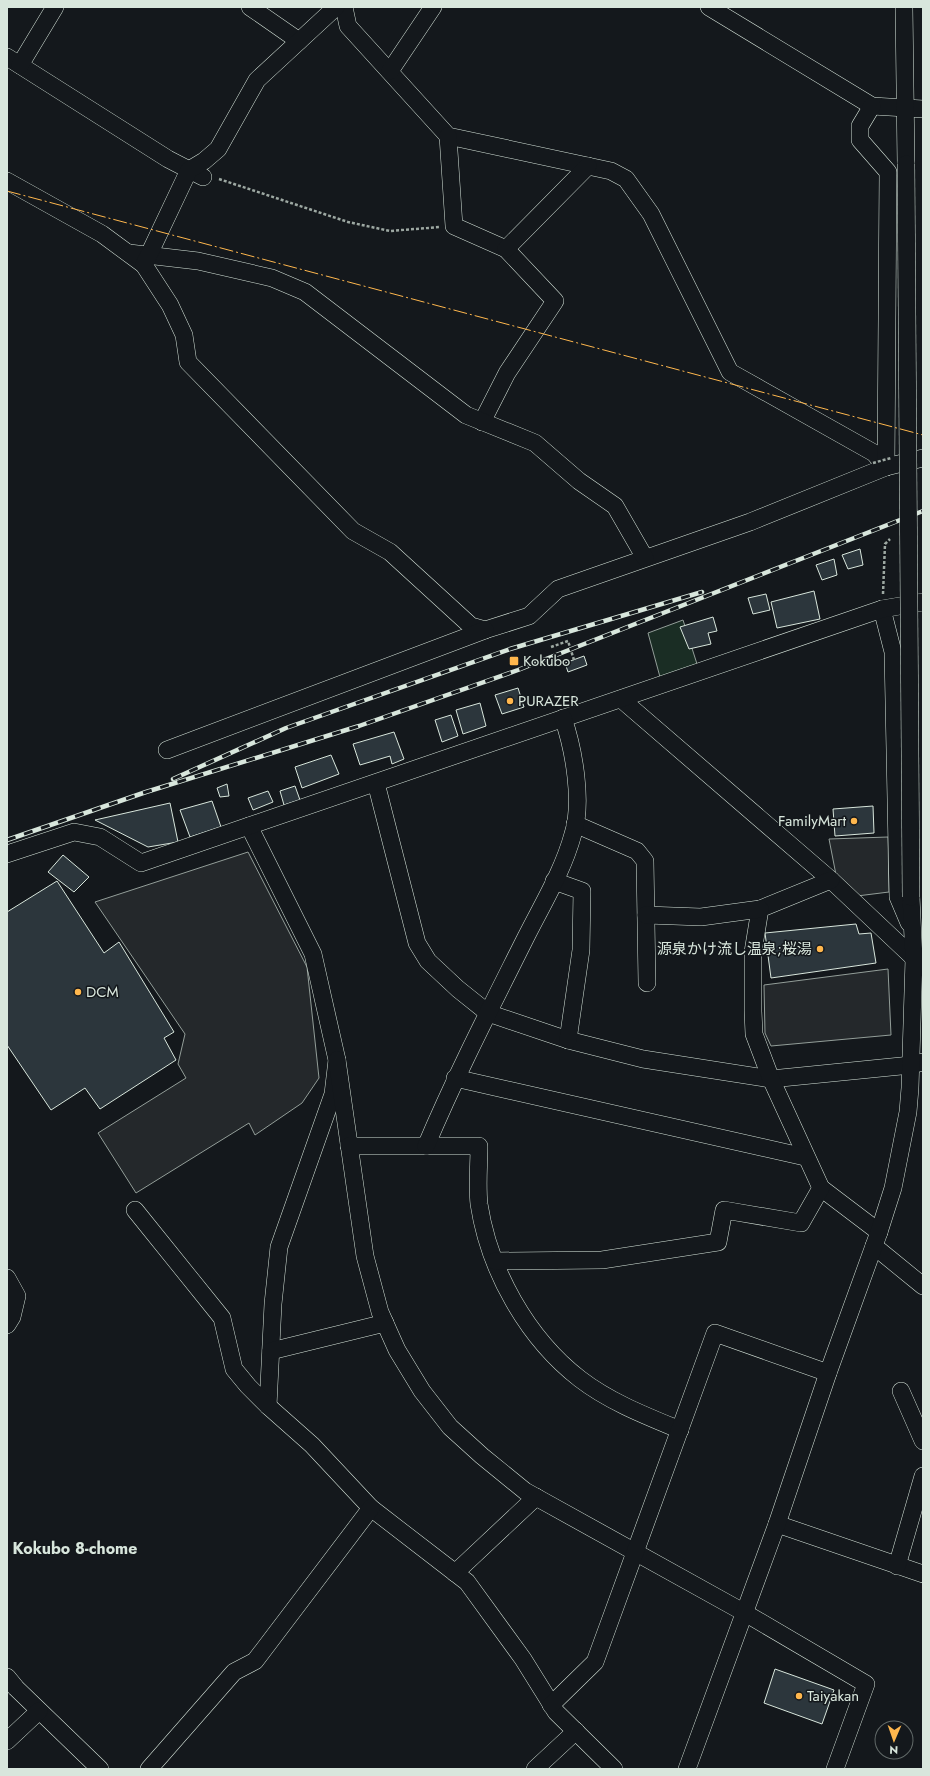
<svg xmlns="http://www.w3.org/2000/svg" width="930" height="1776" font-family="Jost,'Noto Sans JP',sans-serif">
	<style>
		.green { fill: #1a2d24; stroke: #939e99 }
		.parking { fill: #24282b; stroke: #939e99 }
		.building { fill: #2c363c; stroke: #d8e6dc }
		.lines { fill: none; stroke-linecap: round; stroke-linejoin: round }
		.minor-casing { stroke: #d8e6dc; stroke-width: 18 }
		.path { stroke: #9da8a2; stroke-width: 2.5; stroke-dasharray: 3 2; stroke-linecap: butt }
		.minor { stroke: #14181c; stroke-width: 17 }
		.rail-casing { stroke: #d8e6dc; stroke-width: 4.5 }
		.rail { stroke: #14181c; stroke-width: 3; stroke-dasharray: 9; stroke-linecap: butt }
		.minor-bridge-casing { stroke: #d8e6dc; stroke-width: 18; stroke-linecap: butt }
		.path-bridge { stroke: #9da8a2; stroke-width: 2.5; stroke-dasharray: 3 2; stroke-linecap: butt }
		.minor-bridge { stroke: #14181c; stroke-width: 17 }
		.power { stroke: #ffb74d; stroke-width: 1; stroke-dasharray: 14 3 2 3; stroke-linecap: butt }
		.poi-dot { fill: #ffb74d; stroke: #14181c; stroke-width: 1.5 }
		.labels { text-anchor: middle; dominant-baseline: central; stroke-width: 3; stroke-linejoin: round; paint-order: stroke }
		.poi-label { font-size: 15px; fill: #d8e6dc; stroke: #14181c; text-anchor: start }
		.neighbourhood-label { font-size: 16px; font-weight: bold; fill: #d8e6dc; stroke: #14181c }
	</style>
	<rect width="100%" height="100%" fill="#14181c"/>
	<path class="green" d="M683 620 697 664 660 677 648 633Z"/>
	<g class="parking">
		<path d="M888 837 889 892 857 896 837 880 829 839Z"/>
		<path d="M248 852 307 967 319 1078 302 1103 255 1135 249 1123 136 1193 98 1133 186 1078 178 1064 185 1034 95 902Z"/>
		<path d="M888 969 891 1035 771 1046 765 1033 764 985Z"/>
	</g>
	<g class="building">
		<path d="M860 549 863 565 848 569 842 555Z"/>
		<path d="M834 559 837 575 822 580 816 565Z"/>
		<path d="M814 591 820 619 777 628 771 602Z"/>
		<path d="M766 594 770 610 753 614 748 598Z"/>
		<path d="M713 617 717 631 708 633 711 644 689 649 680 627Z"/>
		<path d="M584 656 587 665 568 672 565 663Z"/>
		<path d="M518 688 524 707 502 714 495 695Z"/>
		<path d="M480 703 486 726 463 734 456 710Z"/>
		<path d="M451 715 458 736 442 742 435 720Z"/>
		<path d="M394 732 404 759 392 764 390 756 360 765 353 744Z"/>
		<path d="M331 755 339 774 302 788 295 767Z"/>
		<path d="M227 784 229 796 220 797 217 788Z"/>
		<path d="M295 786 300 800 284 805 280 791Z"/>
		<path d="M268 791 273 802 253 810 248 798Z"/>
		<path d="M212 801 221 827 190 837 180 810Z"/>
		<path d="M170 803 178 842 148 847 95 820Z"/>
		<path d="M873 806 874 833 835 836 833 809Z"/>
		<path d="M63 855 89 877 74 892 48 872Z"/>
		<path d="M57 881 104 953 119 942 174 1032 164 1038 176 1060 100 1109 85 1088 51 1110 7 1045V912Z"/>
		<path d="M856 924 859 934 871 933 876 963 771 978 765 933Z"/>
		<path d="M775 1669 834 1690 822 1724 764 1703Z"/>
	</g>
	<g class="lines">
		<g class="minor-casing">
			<g id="minor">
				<path d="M250 7 299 41"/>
				<path d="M344 7 348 26 448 136 611 171 626 179 651 214 730 372 874 453 886 467"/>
				<path d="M709 7 872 106 923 109"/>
				<path d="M904 7 906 164"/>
				<path d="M7 57 168 159 203 177"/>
				<path d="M20 65 55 7"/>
				<path d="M390 71 433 7"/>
				<path d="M872 106 860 126V140L888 172 886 467"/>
				<path d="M448 136 454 226 506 249 555 301 507 373 482 422"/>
				<path d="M7 181 102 234 144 265 170 305 184 335 188 362 353 531 390 552 471 626 485 630 529 616 558 589 750 522 886 467 923 458"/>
				<path d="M506 249 588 166"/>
				<path d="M129 253 198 261 272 278 305 292 466 415 535 443 579 481 615 506 645 558"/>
				<path d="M144 265 189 170 204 161 218 149 257 80 336 7"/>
				<path d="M882 609 893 652 898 897 909 923"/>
				<path d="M621 699 831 880 918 962"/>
				<path d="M167 750 485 630"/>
				<path d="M376 783 417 943 428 961 458 989 488 1013 568 1040 643 1059 771 1079 911 1065 923 1062"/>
				<path d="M575 824 637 851 645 861 647 983"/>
				<path d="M249 826 313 954 337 1060 333 1094 279 1247 273 1304 268 1406"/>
				<path d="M7 854 74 832 100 837 141 863 882 609 923 602"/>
				<path d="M831 880 760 909 753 952V1011L754 1034 771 1079 821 1188 879 1232"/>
				<path d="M554 881 582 891 581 950 568 1040"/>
				<path d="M646 915 701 917 760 909"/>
				<path d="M337 1060 365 1256 380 1312 397 1350 422 1391 450 1427 482 1456 525 1491 745 1613 866 1684 835 1769"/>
				<path d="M455 1078 805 1157"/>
				<path d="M349 1146H479C479 1164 477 1185 479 1204 489 1270 527 1338 580 1379 610 1402 646 1416 680 1430"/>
				<path d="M426 1146C456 1075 491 1007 525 939 542 905 563 871 573 834 583 802 574 750 563 718"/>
				<path d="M135 1210 222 1318 234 1369 248 1386 268 1406 312 1445 371 1508 467 1582 523 1659 556 1712 614 1769"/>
				<path d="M874 1246 923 1286"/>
				<path d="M495 1261 602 1260 718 1242 724 1210 801 1223 821 1188"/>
				<path d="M7 1278 17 1296 12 1317 7 1325"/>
				<path d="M271 1351 385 1323"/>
				<path d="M901 1391 923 1441"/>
				<path d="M777 1524 923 1574"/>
				<path d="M897 1566 923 1476"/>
				<path d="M455 1573 536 1497"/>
				<path d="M7 1677 16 1688 100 1769"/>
				<path d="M551 1705 595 1662 715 1333 828 1373"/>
				<path d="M7 1741 39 1711"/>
				<path d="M149 1769 234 1672 255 1661 371 1508"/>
				<path d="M535 1769 576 1731"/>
				<path d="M687 1769 777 1524 828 1373 879 1232 893 1188 908 1112 910 1088 914 959 911 897"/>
			</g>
		</g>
		<g class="path">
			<path d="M219 179 348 222 390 231 440 227"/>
			<path d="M883 594 885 544 890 539"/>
			<path d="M551 647 568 641 574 660"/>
		</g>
		<use href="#minor" class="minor"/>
		<g class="rail-casing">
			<g id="rail">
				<path d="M173 779 286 728 510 649 702 592"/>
				<path d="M7 840 146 792 359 726 518 670 923 511"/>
			</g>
		</g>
		<use href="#rail" class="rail"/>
		<g class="minor-bridge-casing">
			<path id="minor-bridge" d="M906 164 911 897"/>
		</g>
		<path class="path-bridge" d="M873 463 891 458"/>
		<use href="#minor-bridge" class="minor-bridge"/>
		<path class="power" d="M7 191 923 435"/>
	</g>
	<g class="poi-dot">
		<rect x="509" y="656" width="10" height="10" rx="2"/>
		<circle cx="510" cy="701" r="4"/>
		<circle cx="854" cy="821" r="4"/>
		<circle cx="820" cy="949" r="4"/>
		<circle cx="78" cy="992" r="4"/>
		<circle cx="799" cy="1696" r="4"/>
	</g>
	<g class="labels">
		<g class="poi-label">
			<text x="523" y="661">Kokubo</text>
			<text x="518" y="701">PURAZER</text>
			<text x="846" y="821" text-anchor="end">FamilyMart</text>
			<text x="812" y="949" text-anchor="end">源泉かけ流し温泉;桜湯</text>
			<text x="86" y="992">DCM</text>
			<text x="807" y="1696">Taiyakan</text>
		</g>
		<g class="neighbourhood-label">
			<text x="75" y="1548">Kokubo 8-chome</text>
		</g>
	</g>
	<rect width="930" height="1776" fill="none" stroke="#d8e6dc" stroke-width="16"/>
	<g transform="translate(894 1740) rotate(182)"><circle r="19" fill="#14181c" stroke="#626a69"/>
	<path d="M0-3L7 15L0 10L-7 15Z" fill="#ffb74d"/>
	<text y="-6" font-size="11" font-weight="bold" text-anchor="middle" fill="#d8e6dc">N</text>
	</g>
</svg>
